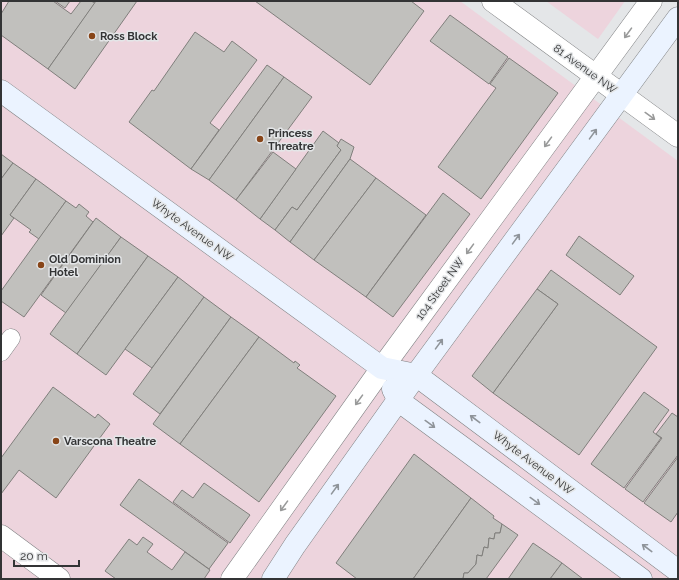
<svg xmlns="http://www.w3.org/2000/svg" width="679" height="580" font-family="Raleway,sans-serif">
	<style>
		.commercial { fill: #edd4dd }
		.building { fill: #c1c0bd; stroke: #807f7c }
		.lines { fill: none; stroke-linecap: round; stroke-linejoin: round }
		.pedestrian-casing { stroke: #808284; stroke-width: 19 }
		.minor-casing { stroke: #808284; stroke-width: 23 }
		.tertiary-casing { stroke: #808284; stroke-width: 23 }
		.secondary-casing { stroke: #808284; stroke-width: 23 }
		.pedestrian { stroke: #fff; stroke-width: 18 }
		.minor { stroke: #fff; stroke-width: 22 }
		.tertiary { stroke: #fff; stroke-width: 22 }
		.secondary { stroke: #ebf3ff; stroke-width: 22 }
		.oneway { stroke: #999a9a }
		.oneway2 { stroke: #8f949a }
		.poi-dot { fill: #884518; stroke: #e4e6e8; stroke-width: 1.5 }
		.labels { text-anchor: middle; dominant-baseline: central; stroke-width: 3; stroke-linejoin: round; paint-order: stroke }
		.poi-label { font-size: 11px; font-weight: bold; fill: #333435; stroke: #e4e6e8; text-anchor: start }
		.street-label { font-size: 11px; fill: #333435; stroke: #e4e6e8 }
	</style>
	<rect width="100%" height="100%" fill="#e4e6e8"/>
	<g class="commercial">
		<path d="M1 1H460L678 161V579H1Z"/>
		<path d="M546 1H625L598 39Z"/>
	</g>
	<g class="building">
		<path d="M9 1H53L71 14 81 1H91L95 3 48 69 1 35V14Z"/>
		<path d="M55 1H70L65 8Z"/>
		<path d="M96 1H137L75 89 48 69Z"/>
		<path d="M255 1H411L424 11 370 85Z"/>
		<path d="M450 15 508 57 489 84 430 41Z"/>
		<path d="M195 32 224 52 232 41 257 60 210 123 219 130 191 169 129 122 152 90 154 91Z"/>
		<path d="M509 58 558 93 481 199 438 167 496 88 490 84Z"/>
		<path d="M267 65 284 77 209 180 191 169Z"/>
		<path d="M284 77 312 97 236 200 209 180Z"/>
		<path d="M323 131 339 143 337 146 341 150 297 210 292 207 275 230 260 219Z"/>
		<path d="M341 139 354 147 350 159 290 242 275 230 292 207 297 210 341 150 337 146Z"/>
		<path d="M273 152 296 169 260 219 236 200Z"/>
		<path d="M1 154 13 163 1 179Z"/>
		<path d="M350 159 376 178 314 260 290 242Z"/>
		<path d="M13 163 36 179 10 215 14 218 1 236V179Z"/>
		<path d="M376 178 426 215 366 297 314 260Z"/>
		<path d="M36 179 66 201 39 239 29 232 31 230 10 215Z"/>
		<path d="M443 193 470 214 393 317 366 297Z"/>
		<path d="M66 201 76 208 79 204 89 212 86 216 93 222 24 317 1 301V291Z"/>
		<path d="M96 218 121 237 66 313 41 295Z"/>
		<path d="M579 236 634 276 620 295 566 255Z"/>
		<path d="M121 237 148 256 77 354 50 334Z"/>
		<path d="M148 256 178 277 106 375 77 354Z"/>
		<path d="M551 270 657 347 579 455 493 393 558 304 537 289Z"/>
		<path d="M178 277 204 297 152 368 125 349Z"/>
		<path d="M537 289 558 304 493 393 472 376Z"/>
		<path d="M204 297 231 317 160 414 133 394Z"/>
		<path d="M231 317 259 337 180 444 153 424Z"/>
		<path d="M259 337 294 363 295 361 300 365 297 368 336 396 259 502 180 444Z"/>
		<path d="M53 387 95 418 98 414 110 424 56 498 19 470 1 494V458Z"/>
		<path d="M644 392 669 410 653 432 661 438 624 488 591 464Z"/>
		<path d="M672 413 678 417V455L643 502 625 489 662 438 656 434Z"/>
		<path d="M414 454 471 498 413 579H357L336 563Z"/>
		<path d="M678 457V512L671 522 644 503Z"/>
		<path d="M139 479 228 543 209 569 120 505Z"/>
		<path d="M204 483 250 515 230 543 173 502 182 490 193 498Z"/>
		<path d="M471 498 494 516 493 518 502 524 500 533H495L494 539 489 538 488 548 484 547 482 556 477 555 476 564 468 573H464L463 579H413Z"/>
		<path d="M502 524 518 535 486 579H463L464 573H468L476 564 477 555 482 556 484 547 488 548 489 538 494 539 495 533H500Z"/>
		<path d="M143 537 153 544 147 552 172 570 185 552 210 570 204 579H116L105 571 129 539 137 545Z"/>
		<path d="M533 543 562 563 550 579H508Z"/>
		<path d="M562 563 583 579H550Z"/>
	</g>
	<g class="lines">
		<g class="pedestrian-casing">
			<path id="pedestrian" d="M1 352 11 338"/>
		</g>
		<g class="minor-casing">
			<g id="minor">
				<path d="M493 1 678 136"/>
				<path d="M1 536 59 579"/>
			</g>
		</g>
		<g class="tertiary-casing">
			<path id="tertiary" d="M232 579 382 368 651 1"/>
		</g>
		<g class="secondary-casing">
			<g id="secondary">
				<path d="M1 91 382 368 416 375 678 571"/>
				<path d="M393 389 399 401 641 579"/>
				<path d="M273 579 295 545 416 375 678 18"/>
			</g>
		</g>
		<use href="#pedestrian" class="pedestrian"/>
		<use href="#minor" class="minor"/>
		<use href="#tertiary" class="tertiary"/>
		<use href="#secondary" class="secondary"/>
	</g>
	<defs><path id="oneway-shaft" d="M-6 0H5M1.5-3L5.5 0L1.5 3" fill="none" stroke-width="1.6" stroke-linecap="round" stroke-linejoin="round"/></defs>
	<g class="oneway">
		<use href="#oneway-shaft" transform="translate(628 33) rotate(126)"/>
		<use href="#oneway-shaft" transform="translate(650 116) rotate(36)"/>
		<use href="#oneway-shaft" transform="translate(548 142) rotate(126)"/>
		<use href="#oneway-shaft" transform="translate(470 249) rotate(126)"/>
		<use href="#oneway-shaft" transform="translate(359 400) rotate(126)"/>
		<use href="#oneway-shaft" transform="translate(284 506) rotate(126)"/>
	</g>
	<g class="oneway2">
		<use href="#oneway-shaft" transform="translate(593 134) rotate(-54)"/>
		<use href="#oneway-shaft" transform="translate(516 239) rotate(-54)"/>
		<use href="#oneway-shaft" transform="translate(439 344) rotate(-54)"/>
		<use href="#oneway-shaft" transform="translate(475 419) rotate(-143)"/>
		<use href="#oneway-shaft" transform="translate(430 424) rotate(36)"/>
		<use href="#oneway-shaft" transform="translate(335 489) rotate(-54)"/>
		<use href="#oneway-shaft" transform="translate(535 501) rotate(36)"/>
		<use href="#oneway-shaft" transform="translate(647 548) rotate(-143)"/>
	</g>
	<g class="poi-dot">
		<circle cx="92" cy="36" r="4"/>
		<circle cx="260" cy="139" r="4"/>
		<circle cx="41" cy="265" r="4"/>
		<circle cx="56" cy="441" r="4"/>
	</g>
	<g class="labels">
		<g class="poi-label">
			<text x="100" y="36">Ross Block</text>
			<text x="268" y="133">Princess<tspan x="268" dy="13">Threatre</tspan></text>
			<text x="49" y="259">Old Dominion<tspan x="49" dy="13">Hotel</tspan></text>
			<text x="64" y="441">Varscona Theatre</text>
		</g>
		<g class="street-label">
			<text transform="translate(585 69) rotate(36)">81 Avenue NW</text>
			<text transform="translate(192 230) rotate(36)">Whyte Avenue NW</text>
			<text transform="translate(440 289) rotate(-54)">104 Street NW</text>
			<text transform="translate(533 463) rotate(37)">Whyte Avenue NW</text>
		</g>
	</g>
	<rect width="679" height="580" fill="none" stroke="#333435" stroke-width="4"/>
	<path d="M14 560v6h65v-6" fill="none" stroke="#333435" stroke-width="2"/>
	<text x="20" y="560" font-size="12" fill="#333435" stroke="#e4e6e8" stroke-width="3" paint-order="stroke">20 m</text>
</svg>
